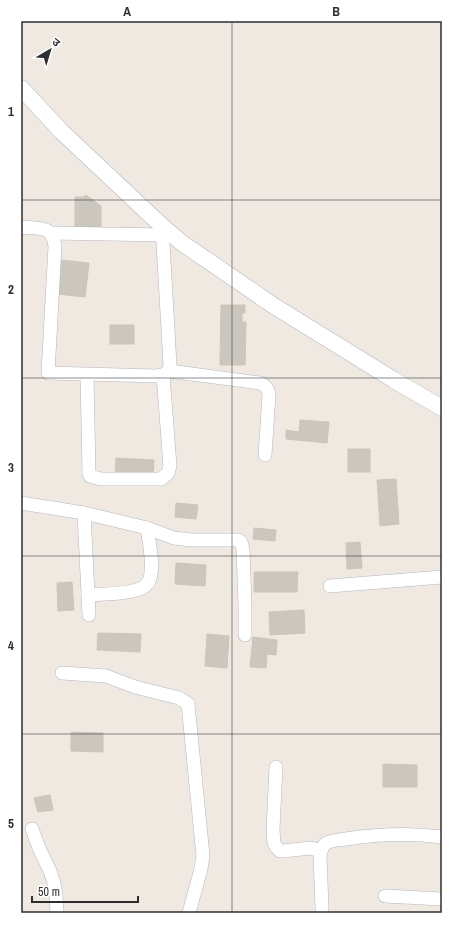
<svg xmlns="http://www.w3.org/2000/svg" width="463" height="934" font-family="'Archivo Narrow','Noto Sans Devanagari',sans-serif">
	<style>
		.building { fill: #cbc7bf; stroke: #cbc5ba }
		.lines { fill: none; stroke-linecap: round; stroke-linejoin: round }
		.minor-casing { stroke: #b4b7c1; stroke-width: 14 }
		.tertiary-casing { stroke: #b4b7c1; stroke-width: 17 }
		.minor { stroke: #fff; stroke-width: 13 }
		.tertiary { stroke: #fff; stroke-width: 16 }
		.grid { fill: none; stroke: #2e2e2e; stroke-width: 1; stroke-opacity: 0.55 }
		.neatline { fill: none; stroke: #2e2e2e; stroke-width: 1.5 }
		.grid-label { font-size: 13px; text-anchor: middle; font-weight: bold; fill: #2e2e2e }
	</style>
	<rect width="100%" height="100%" fill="#efe9e1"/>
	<g class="building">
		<path d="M86 195 101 206V230H75V197H83Z"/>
		<path d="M61 260 89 263 85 297 57 294Z"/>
		<path d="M221 305H245V313H242V322H246L245 365H220Z"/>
		<rect x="110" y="325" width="24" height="19"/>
		<path d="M300 420 329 422 327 443 286 439V430L299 432Z"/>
		<rect x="348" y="449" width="22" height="23"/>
		<path d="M116 458 154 460 153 477 115 475Z"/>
		<path d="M396 479 399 524 380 526 377 480Z"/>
		<path d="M176 503 198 505 196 519 175 517Z"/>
		<path d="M254 528 276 530 275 541 253 539Z"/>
		<path d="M360 542 362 568 347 569 346 543Z"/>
		<path d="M176 563 206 565 205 586 175 584Z"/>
		<path d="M254 572H298L297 592H254Z"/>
		<path d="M72 582 74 610 58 611 57 583Z"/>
		<path d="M304 610 305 633 270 635 269 612Z"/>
		<path d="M98 633 141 634 140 652 97 650Z"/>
		<path d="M207 634 229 636 227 668 205 666Z"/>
		<path d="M253 637 277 640 276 655 267 654 266 668 250 667Z"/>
		<path d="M71 732 103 733V752L71 751Z"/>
		<path d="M383 764 417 765V787H383Z"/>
		<path d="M50 795 53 810 38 812 34 798Z"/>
	</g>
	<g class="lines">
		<g class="minor-casing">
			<g id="minor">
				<path d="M21 227C39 229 52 224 55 246L48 373 157 376 163 375 169 371 170 365 162 226"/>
				<path d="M52 233 162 235"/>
				<path d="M169 371 260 383C266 386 268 388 269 395L265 455"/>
				<path d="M87 375 89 473 90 476 101 479H161L168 473 170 466 163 375"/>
				<path d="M21 503 84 513 147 528 174 538 191 540H238L241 542 243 549 245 606V635"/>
				<path d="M84 513 89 615"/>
				<path d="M330 586 442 577"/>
				<path d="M88 595C101 594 144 595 149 581 155 568 149 542 147 528"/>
				<path d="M62 673 106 676 135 687 179 698 188 704 203 856 201 869 189 913"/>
				<path d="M276 767 273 830 274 843 277 848 280 851H283L311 848 321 851"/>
				<path d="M32 829 39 848 50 871 54 883 56 896 57 913"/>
				<path d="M385 896 442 899"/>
				<path d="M322 908 320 855C321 851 322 847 325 844 330 840 340 840 346 839 378 834 410 833 442 837"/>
			</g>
		</g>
		<g class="tertiary-casing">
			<path id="tertiary" d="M21 88 62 132 162 226 182 243 274 306 394 380 442 408"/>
		</g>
		<use href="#minor" class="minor"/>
		<use href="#tertiary" class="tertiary"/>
	</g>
	<path class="grid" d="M232 21V913M21 200H442M21 378H442M21 556H442M21 734H442"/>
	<rect width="463" height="934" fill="none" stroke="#ffffff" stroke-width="44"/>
	<g transform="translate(50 50) rotate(38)" stroke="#ffffff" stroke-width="3" paint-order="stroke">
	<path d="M0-3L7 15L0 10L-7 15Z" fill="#2e2e2e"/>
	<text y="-6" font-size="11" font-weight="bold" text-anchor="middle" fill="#2e2e2e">उ</text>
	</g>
	<path d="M32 896v6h106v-6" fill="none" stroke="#2e2e2e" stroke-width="2"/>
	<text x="38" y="896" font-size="12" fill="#2e2e2e" stroke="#ffffff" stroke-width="3" paint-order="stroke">50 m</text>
	<rect x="22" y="22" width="419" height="890" class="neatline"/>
	<g class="grid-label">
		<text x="127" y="16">A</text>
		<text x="336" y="16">B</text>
		<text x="11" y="116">1</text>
		<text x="11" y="294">2</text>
		<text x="11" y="472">3</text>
		<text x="11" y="650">4</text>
		<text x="11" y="828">5</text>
	</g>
</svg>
